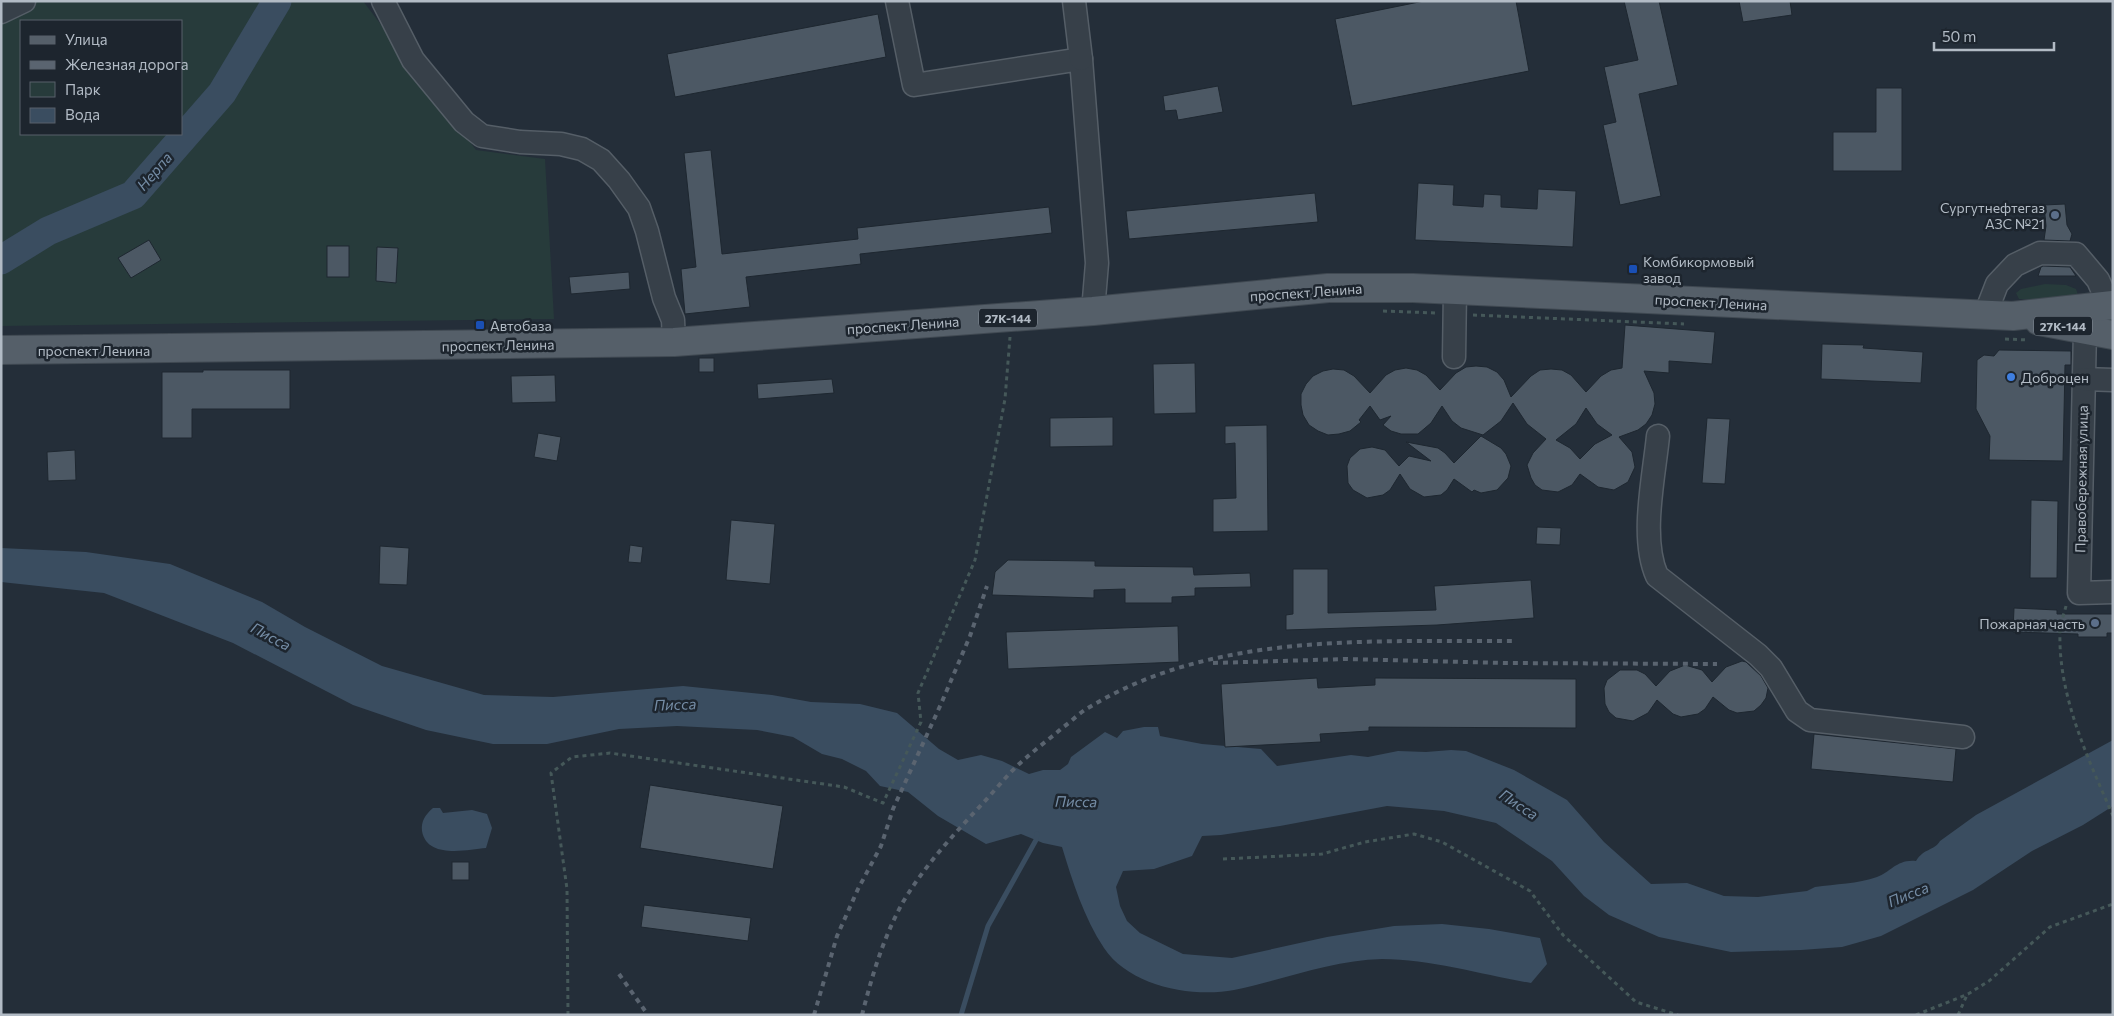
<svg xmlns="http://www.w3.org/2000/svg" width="2114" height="1016" font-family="Commissioner,sans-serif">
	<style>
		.green { fill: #273b3b; fill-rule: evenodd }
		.water { fill: #3a4d60 }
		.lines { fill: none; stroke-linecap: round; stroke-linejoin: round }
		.stream { stroke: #3a4d60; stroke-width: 5 }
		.river { stroke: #3a4d60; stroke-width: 29 }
		.building { fill: #4c5864; stroke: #1e2730; fill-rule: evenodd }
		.minor-casing { stroke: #555e67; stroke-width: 25 }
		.major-casing { stroke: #404952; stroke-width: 30 }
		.path { stroke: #455859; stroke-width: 3; stroke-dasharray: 4 4; stroke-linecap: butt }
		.minor { stroke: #374049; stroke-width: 22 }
		.major { stroke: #555f69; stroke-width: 28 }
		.rail { stroke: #5a6470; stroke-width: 4; stroke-dasharray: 5 5; stroke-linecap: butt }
		.service-dot { fill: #5c6f8a; stroke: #1d252e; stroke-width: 2 }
		.transit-dot { fill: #1a4fb4; stroke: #1d252e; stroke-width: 2 }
		.shop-dot { fill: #3f7fe0; stroke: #1d252e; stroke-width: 2 }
		.labels { text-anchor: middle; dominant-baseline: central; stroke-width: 5; stroke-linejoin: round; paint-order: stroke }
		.shield { fill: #1d252e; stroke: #858e98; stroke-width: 1 }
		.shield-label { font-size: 12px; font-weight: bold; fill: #b2bbc5 }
		.poi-label { font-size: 14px; fill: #b2bbc5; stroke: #1d252e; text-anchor: start }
		.street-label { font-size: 14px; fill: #b2bbc5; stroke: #1d252e }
		.water-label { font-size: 15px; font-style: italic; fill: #758da6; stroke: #1d252e }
	</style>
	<rect width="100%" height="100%" fill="#242e39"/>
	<g class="green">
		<path d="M1 1H363L476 150 545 159 554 319 1 326ZM21 21H181V134H21Z"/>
		<path d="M2045 284 2066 285 2076 289 2078 295 2066 300 2019 299 2016 293 2021 289Z"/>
	</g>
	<g class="water">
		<path d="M1 548 86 552 170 564 262 602 305 627 382 666 484 695 553 697 683 686 772 695 811 702 860 704 897 713 939 749 958 760 981 755 1002 761 1029 774 1043 770H1060L1068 764 1071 757 1105 732 1117 738 1123 731 1144 727H1158L1160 736 1202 744 1261 749 1277 766 1351 755 1368 757 1398 751 1426 752 1451 750 1466 751 1514 770 1567 800 1604 842 1651 884 1687 883 1724 896 1758 897 1807 891 1815 887C1835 884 1858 884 1877 877 1891 872 1897 859 1916 861 1924 848 1934 851 1940 841L1976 815 2113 740V806L2083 825 2032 851 1973 890 1881 936 1842 947 1801 950 1731 952 1659 937 1609 915 1584 896 1552 861 1496 823 1444 811 1387 806 1280 826 1221 835 1202 836 1192 856 1154 869 1123 871 1116 887 1120 906 1127 921 1140 933 1183 954 1232 958 1327 937 1394 926 1442 924 1489 929 1540 938 1547 964 1531 983C1483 975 1431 959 1382 959 1332 960 1283 980 1234 990 1192 998 1129 986 1104 948 1084 918 1072 880 1062 847L1043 843 1021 834 986 844 938 816 908 792 880 786 866 771 842 759 822 754 793 737 757 730 677 726 619 729 547 744H493L426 730 353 705 233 643 104 593 1 582Z"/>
		<path d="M433 808H440L443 813 472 810 487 814 492 828 486 848C466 850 427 859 422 831 421 821 425 815 433 808Z"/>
	</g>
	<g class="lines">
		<path class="stream" d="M961 1015 988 926 1036 840 1037 834"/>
		<path class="river" d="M1 260 48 231 133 195 222 93 277 1"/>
	</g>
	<g class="building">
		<path d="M1424 1H1516L1529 71 1352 106 1335 19Z"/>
		<path d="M1624 1H1659L1678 85 1639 94 1661 196 1620 205 1603 125 1616 122 1604 67 1638 60Z"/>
		<path d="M1739 1H1790L1792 15 1743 22Z"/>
		<path d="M878 14 886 57 675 97 667 54Z"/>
		<path d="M1218 86 1223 112 1178 120 1176 110 1165 111 1163 96Z"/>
		<path d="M1876 88H1902V171H1833V132H1876Z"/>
		<path d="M711 150 722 254 858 239 857 228 1049 207 1052 233 860 254 861 264 746 277 750 307 685 314 681 269 696 267 684 153Z"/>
		<path d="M1418 183 1454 185 1453 205 1483 207 1484 194 1501 195V207L1537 209 1538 189 1576 191 1573 247 1415 240Z"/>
		<path d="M1315 193 1318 222 1129 239 1126 211Z"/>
		<path d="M2065 204 2067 225 2072 234 2070 241 2044 240 2046 226 2044 205Z"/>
		<path d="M149 240 161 260 131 278 118 258Z"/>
		<rect x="327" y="246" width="22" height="31"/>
		<path d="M377 247 398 248 396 283 376 281Z"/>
		<path d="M2043 266 2070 267 2076 276H2038L2041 267Z"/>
		<path d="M629 272 630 289 571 294 569 277Z"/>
		<path d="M1625 325 1715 332 1712 364 1669 361V373L1644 371 1654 393 1655 404 1652 415 1646 424 1638 430 1619 437 1632 452 1635 467 1628 482 1614 490 1598 487 1580 474 1572 485 1558 492 1542 490 1535 485 1531 478 1527 465 1533 453 1546 439 1527 424 1513 403 1501 421 1483 435 1461 428 1452 421 1442 406 1431 423 1418 434H1401L1391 431 1383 425 1391 416 1380 420 1370 406 1359 420 1361 422 1350 431 1339 434 1328 435 1318 431 1309 425 1303 415 1301 405V394L1306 384 1313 376 1323 371 1333 369 1344 370 1354 376 1370 393 1386 375 1395 370 1406 368 1417 370 1426 375 1440 390 1456 373 1466 367 1476 366 1487 367 1497 372 1504 380 1511 397 1531 376 1540 370 1551 369 1562 370 1571 375 1586 392 1601 376 1611 370 1622 368ZM1586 408 1597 424 1612 435 1595 444 1580 459 1570 448 1556 440 1576 424Z"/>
		<path d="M1822 344 1864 345 1863 348 1923 352 1921 383 1821 379Z"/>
		<path d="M1999 350 2071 351V365H2065L2063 461 1989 460 1990 436 1976 409 1977 360 1984 355 1994 356Z"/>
		<rect x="699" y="358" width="15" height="14"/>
		<path d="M1195 363 1196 413 1154 414 1153 364Z"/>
		<path d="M203 370H290V409H192V438H162V372H203Z"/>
		<path d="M555 375 556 402 512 403 511 376Z"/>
		<path d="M832 379 834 393 758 399 757 384Z"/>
		<path d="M1113 417V446L1050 447V418Z"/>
		<path d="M1707 418 1730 419 1725 484 1702 483Z"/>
		<path d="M1267 425 1268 531 1213 532V499L1236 498 1235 443 1225 444V426Z"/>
		<path d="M538 433 561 437 557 461 534 457Z"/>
		<path d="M1481 436 1501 448 1506 454 1511 466 1508 478 1497 490 1481 493 1474 490 1472 492 1454 479 1447 490 1441 495 1424 497 1410 489 1400 474 1390 490 1383 495 1367 498 1353 490 1348 483 1347 466 1350 458 1360 449 1372 447 1385 450 1399 466 1409 456 1431 461 1406 442 1438 448 1445 453 1454 463Z"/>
		<path d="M75 450 76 480 48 481 47 452Z"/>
		<path d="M2031 500 2058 501 2057 578H2030Z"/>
		<path d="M731 520 775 524 770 584 726 580Z"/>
		<path d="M1537 527 1561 528 1560 545 1536 544Z"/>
		<path d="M630 545 643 547 641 563 628 562Z"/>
		<path d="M380 546 409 548 407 585 379 584Z"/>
		<path d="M1008 560 1095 561V566L1193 567 1194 575 1250 573 1251 587 1195 588V596L1172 597V603H1125V589L1094 590V598L992 595 995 572Z"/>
		<path d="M1293 569H1328V613L1436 610 1434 586 1531 580 1534 618 1437 625 1286 630V615L1293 614Z"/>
		<path d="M2014 608 2057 610V614H2113V633H2107V637H2078V634L2013 632Z"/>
		<path d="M1178 626 1179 662 1008 669 1006 632Z"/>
		<path d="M1742 661 1746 662 1761 676 1768 688 1766 698 1761 705 1754 711 1737 713 1729 710 1713 697 1705 709 1698 714 1681 717 1673 714 1657 700 1648 713 1633 721 1616 718 1609 712 1605 704 1604 688 1607 680 1620 670H1637L1645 674 1656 686 1670 671 1685 665 1702 670 1712 682 1726 667Z"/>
		<path d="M1317 678 1318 688 1375 685V678L1576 679V728L1369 727V731L1320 734 1321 742 1225 747 1221 684Z"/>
		<path d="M1814 734 1956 749 1953 782 1811 769Z"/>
		<path d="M650 785 783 806 773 869 640 848Z"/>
		<rect x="452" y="862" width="17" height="18"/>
		<path d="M644 905 751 918 748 941 641 927Z"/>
	</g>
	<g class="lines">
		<g class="minor-casing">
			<g id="minor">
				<path d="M383 1 413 60 464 122 482 136 520 142 561 144 582 149 601 160 619 180 639 208 647 231 664 298 673 320 674 342"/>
				<path d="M897 1 914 85 1081 59 1097 263 1093 311"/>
				<path d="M1074 1 1081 59"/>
				<path d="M1 12 24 1"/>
				<path d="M1985 315 1997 284 2015 265 2040 253 2076 254 2098 280 2109 305"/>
				<path d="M2085 331 2079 593 2113 592"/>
				<path d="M1454 357 1455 290"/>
				<path d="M2083 379 2113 380"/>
				<path d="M1658 436C1654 477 1640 538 1657 576L1758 655 1771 668 1797 711 1810 720 1963 737"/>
			</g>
		</g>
		<g class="major-casing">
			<g id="major">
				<path d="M2039 321 2113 335"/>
				<path d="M1 350 674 342 1093 311 1328 288H1413L2013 316 2113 305"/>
			</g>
		</g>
		<g class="path">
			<path d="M1383 311 1436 313"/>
			<path d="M1473 315 1684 324"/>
			<path d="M2005 339 2028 340"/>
			<path d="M2066 606C2064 614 2060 624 2060 632 2058 696 2088 758 2113 816"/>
			<path d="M1223 859 1322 854 1365 842 1414 834 1442 842 1530 891 1563 935 1636 1002 1678 1015"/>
			<path d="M568 1015 567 889 551 773 572 757 610 753 844 787 883 803 921 722 918 693 975 560 1005 399 1010 337"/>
			<path d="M1916 1015 1968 994 1989 981 2050 927 2113 904"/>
			<path d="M1958 1015 1967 995"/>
		</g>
		<use href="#minor" class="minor"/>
		<use href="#major" class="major"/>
		<g class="rail">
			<path d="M1213 663 1347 659 1503 663 1717 664"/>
			<path d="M619 974 648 1015"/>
			<path d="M814 1015 837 936 858 889 881 846 893 809 941 704 970 636 987 586"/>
			<path d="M862 1015C872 976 883 938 903 902 925 865 955 833 984 802 998 787 1011 770 1027 757 1038 747 1051 738 1062 728 1071 722 1079 713 1088 708 1214 631 1372 642 1513 641"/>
		</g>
	</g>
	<g class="service-dot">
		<circle cx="2055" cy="215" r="5"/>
		<circle cx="2095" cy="623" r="5"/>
	</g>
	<g class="transit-dot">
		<rect x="1628" y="264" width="10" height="10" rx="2.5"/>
		<rect x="475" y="320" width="10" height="10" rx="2.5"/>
	</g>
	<circle class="shop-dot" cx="2011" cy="377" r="5"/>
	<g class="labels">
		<g class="shield">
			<rect x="979" y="308.5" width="58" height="19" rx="4"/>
			<rect x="2034" y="316.5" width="58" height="19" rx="4"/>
		</g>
		<g class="shield-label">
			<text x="1008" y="318">27К-144</text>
			<text x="2063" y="326">27К-144</text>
		</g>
		<g class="poi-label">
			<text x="2045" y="207" text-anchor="end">Сургутнефтегаз<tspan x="2045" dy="16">АЗС №21</tspan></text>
			<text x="1643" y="261">Комбикормовый<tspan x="1643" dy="16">завод</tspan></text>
			<text x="490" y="325">Автобаза</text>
			<text x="2021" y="377">Доброцен</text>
			<text x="2085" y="623" text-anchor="end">Пожарная часть</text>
		</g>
		<g class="street-label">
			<text transform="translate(1306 292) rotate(-4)">проспект Ленина</text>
			<text transform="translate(1711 302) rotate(3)">проспект Ленина</text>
			<text transform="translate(903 325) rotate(-4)">проспект Ленина</text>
			<text transform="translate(498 345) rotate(-1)">проспект Ленина</text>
			<text x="94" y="350">проспект Ленина</text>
			<text transform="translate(2081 479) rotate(-89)">Правобережная улица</text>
		</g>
		<g class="water-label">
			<text transform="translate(154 171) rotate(-49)">Нерпа</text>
			<text transform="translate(271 636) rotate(28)">Писса</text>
			<text transform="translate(675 704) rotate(-2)">Писса</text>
			<text transform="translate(1076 801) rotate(1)">Писса</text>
			<text transform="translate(1519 804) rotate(33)">Писса</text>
			<text transform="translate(1908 894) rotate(-22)">Писса</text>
		</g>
	</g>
	<rect width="2114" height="1016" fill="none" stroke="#b2bbc5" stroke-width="5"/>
	<rect x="20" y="20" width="162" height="115" fill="#1d252e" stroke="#59616a"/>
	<rect x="30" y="36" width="25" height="8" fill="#555f69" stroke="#59616a"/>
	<text x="65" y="45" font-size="15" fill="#b2bbc5">Улица</text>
	<rect x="30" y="61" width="25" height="8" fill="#5a6470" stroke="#59616a"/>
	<text x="65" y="70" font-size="15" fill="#b2bbc5">Железная дорога</text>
	<rect x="30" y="82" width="25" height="15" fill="#273b3b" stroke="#59616a"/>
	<text x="65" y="95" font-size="15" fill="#b2bbc5">Парк</text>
	<rect x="30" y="108" width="25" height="15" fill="#3a4d60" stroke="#59616a"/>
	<text x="65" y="120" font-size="15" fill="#b2bbc5">Вода</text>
	<path d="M1934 42v8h120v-8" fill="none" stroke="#b2bbc5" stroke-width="2.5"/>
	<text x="1942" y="42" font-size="15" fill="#b2bbc5" stroke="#1d252e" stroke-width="4" paint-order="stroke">50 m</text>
</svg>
